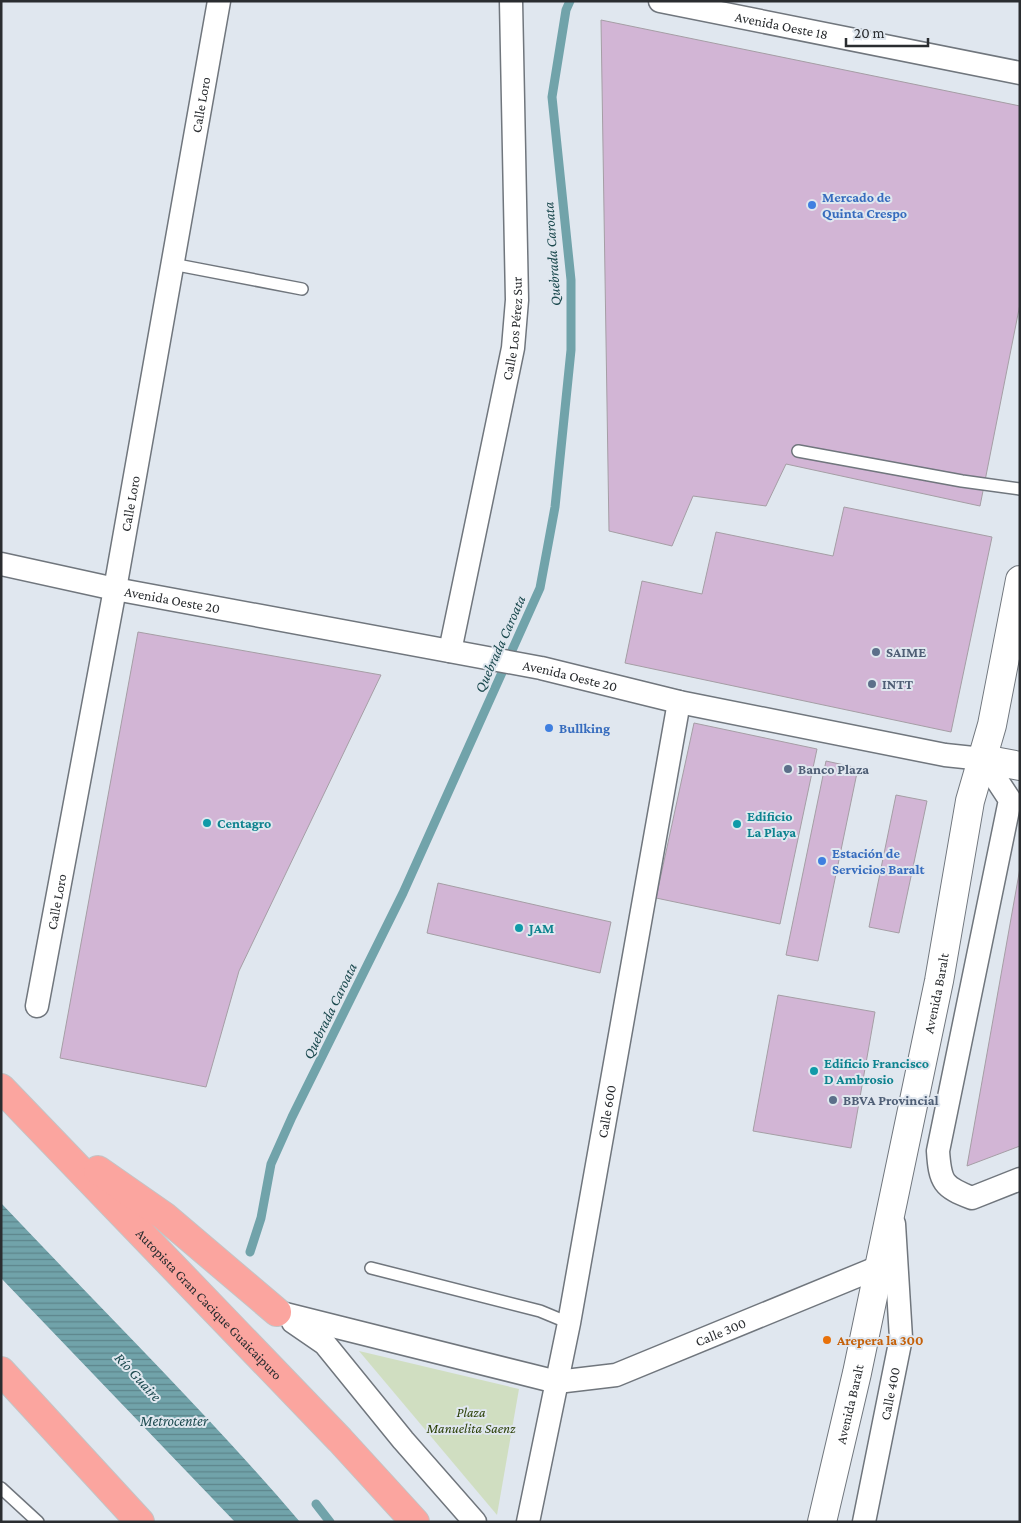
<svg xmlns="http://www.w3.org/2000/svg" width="1021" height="1523" font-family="'Crimson Pro',serif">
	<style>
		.park { fill: #d0dec1 }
		.water { fill: url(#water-rules) }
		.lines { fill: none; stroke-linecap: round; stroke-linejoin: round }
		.stream { stroke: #71a3aa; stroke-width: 9 }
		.building { fill: #d2b5d5; stroke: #a59ea5 }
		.service-casing { stroke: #70767d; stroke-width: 14 }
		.minor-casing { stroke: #70767d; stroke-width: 25 }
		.secondary-casing { stroke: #70767d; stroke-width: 30 }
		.motorway-casing { stroke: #c3c4c5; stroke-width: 30 }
		.service { stroke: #fff; stroke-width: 11 }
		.minor { stroke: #fff; stroke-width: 22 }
		.secondary { stroke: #fff; stroke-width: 28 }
		.motorway { stroke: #fba59f; stroke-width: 28 }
		.shop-dot { fill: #3f7fe0; stroke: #e0e7ef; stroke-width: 2 }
		.service-dot { fill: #5c6f8a; stroke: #e0e7ef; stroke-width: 2 }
		.culture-dot { fill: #0f9aa8; stroke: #e0e7ef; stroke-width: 2 }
		.food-dot { fill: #e8710a; stroke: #e0e7ef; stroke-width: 2 }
		.labels { text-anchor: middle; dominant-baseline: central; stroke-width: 4; stroke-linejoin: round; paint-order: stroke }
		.street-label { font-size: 14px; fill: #2a2d30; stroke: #e0e7ef }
		.shop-label { font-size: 14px; font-weight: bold; fill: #366cbe; stroke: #e0e7ef; text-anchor: start }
		.service-label { font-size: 14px; font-weight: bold; fill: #4e5e75; stroke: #e0e7ef; text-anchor: start }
		.culture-label { font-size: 14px; font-weight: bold; fill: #0d838f; stroke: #e0e7ef; text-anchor: start }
		.food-label { font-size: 14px; font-weight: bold; fill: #c56008; stroke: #e0e7ef; text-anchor: start }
		.park-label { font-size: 14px; font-style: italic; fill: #2c4108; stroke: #e0e7ef }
		.water-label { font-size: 15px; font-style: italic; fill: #1c4a4f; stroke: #e0e7ef }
	</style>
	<defs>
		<pattern id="water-rules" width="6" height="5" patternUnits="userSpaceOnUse" patternTransform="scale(1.25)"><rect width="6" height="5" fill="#71a3aa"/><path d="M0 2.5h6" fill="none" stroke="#5d858b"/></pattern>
	</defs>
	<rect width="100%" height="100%" fill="#e0e7ef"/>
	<path class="park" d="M359 1351 519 1389 497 1515Z"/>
	<path class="water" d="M1 1203C101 1309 205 1411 300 1522H235L1 1278Z"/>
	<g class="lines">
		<g class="stream">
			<path d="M250 1252 261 1218 271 1164 292 1117 403 893 540 588 555 507 571 350V280L552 97 566 10 570 1"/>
			<path d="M316 1504 330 1522"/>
		</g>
	</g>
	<g class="building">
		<path d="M601 20 1020 106V304L980 506 786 464 766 506 693 496 672 546 609 531Z"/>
		<path d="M844 507 992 537 951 732 625 663 642 581 702 594 716 532 833 556Z"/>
		<path d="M138 632 381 675 239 971 206 1087 60 1058Z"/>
		<path d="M694 723 817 749 780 924 656 898Z"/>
		<path d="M826 761 858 768 818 961 786 955Z"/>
		<path d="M896 795 927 801 899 933 869 927Z"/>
		<path d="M1020 868V1146L967 1166Z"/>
		<path d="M438 883 611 922 600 973 427 933Z"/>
		<path d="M778 995 875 1012 851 1148 753 1131Z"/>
	</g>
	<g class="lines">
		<g class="service-casing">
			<g id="service">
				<path d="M172 264 302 289"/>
				<path d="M798 451 962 481 1020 489"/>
				<path d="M371 1268 540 1311 569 1323"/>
				<path d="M1 1488 38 1522"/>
			</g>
		</g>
		<g class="minor-casing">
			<g id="minor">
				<path id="s1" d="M660 1 1020 73"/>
				<path id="s2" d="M1 564 115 589 541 668 679 702 945 755 983 759 1010 800 938 1151C940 1182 943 1187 972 1198L1020 1179"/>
				<path id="s3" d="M450 651 513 348 517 300 511 1"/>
				<path id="s4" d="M37 1006 115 589 219 1"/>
				<path id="s5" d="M277 1312 557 1382 616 1375 879 1267"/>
				<path d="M293 1322 325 1344 403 1440 475 1522"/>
				<path id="s6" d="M528 1522 569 1323 679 702"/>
				<path id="s7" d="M864 1522 901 1338 894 1224"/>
			</g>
		</g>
		<g class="secondary-casing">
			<g id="secondary">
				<path d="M983 759 1020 766"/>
				<path id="s8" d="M822 1522 857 1373 939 981 970 801 992 725 1020 580"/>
			</g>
		</g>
		<g class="motorway-casing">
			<g id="motorway">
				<path id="s9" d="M1 1088 340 1440 415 1522"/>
				<path d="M98 1170 164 1216 277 1312"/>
				<path d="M1 1371 140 1522"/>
			</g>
		</g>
		<use href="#service" class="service"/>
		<use href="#minor" class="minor"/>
		<use href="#secondary" class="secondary"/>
		<use href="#motorway" class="motorway"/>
	</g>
	<g class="shop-dot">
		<circle cx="812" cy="205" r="5"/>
		<circle cx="549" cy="728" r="5"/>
		<circle cx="822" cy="861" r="5"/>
	</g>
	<g class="service-dot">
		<circle cx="876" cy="652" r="5"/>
		<circle cx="872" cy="684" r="5"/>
		<circle cx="788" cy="769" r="5"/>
		<circle cx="833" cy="1100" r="5"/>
	</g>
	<g class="culture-dot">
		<circle cx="207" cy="823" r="5"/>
		<circle cx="737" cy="824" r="5"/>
		<circle cx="519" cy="928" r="5"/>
		<circle cx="814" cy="1071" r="5"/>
	</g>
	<circle class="food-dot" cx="827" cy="1340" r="5"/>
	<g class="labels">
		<g class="street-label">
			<text stroke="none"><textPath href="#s1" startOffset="124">Avenida Oeste 18</textPath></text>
			<text stroke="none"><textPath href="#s4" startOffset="916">Calle Loro</textPath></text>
			<text stroke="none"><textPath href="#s3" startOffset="329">Calle Los Pérez Sur</textPath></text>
			<text stroke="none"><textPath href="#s4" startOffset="511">Calle Loro</textPath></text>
			<text stroke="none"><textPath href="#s2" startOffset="175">Avenida Oeste 20</textPath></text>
			<text stroke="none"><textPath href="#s2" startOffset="580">Avenida Oeste 20</textPath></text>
			<text stroke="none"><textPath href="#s4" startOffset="106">Calle Loro</textPath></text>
			<text stroke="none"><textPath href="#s8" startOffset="541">Avenida Baralt</textPath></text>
			<text stroke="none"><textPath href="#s6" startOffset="418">Calle 600</textPath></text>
			<text stroke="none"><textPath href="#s9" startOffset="300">Autopista Gran Cacique Guaicaipuro</textPath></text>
			<text stroke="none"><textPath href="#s5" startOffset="461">Calle 300</textPath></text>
			<text stroke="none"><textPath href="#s7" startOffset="131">Calle 400</textPath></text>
			<text stroke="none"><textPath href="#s8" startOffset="121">Avenida Baralt</textPath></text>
		</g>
		<g class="shop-label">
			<text x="822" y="197">Mercado de<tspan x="822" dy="16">Quinta Crespo</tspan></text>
			<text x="559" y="728">Bullking</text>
			<text x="832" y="853">Estación de<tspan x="832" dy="16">Servicios Baralt</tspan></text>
		</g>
		<g class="service-label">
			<text x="886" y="652">SAIME</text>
			<text x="882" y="684">INTT</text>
			<text x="798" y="769">Banco Plaza</text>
			<text x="843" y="1100">BBVA Provincial</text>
		</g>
		<g class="culture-label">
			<text x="747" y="816">Edificio<tspan x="747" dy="16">La Playa</tspan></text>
			<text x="217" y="823">Centagro</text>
			<text x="529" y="928">JAM</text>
			<text x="824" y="1063">Edificio Francisco<tspan x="824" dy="16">D Ambrosio</tspan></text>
		</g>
		<g class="food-label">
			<text x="837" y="1340">Arepera la 300</text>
		</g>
		<g class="park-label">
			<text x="471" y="1412">Plaza<tspan x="471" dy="16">Manuelita Saenz</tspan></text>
		</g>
		<g class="water-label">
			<text transform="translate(552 254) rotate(-94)">Quebrada Caroata</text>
			<text transform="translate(500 644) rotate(-66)">Quebrada Caroata</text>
			<text transform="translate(330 1011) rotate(-64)">Quebrada Caroata</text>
			<text transform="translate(138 1377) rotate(47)">Río Guaire</text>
			<text x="174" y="1421">Metrocenter</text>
		</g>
	</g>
	<rect width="1021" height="1523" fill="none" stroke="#2a2d30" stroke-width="5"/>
	<path d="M846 38v8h82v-8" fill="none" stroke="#2a2d30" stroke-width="2.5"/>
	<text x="854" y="38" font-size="15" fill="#2a2d30" stroke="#e0e7ef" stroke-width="4" paint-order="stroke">20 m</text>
</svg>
